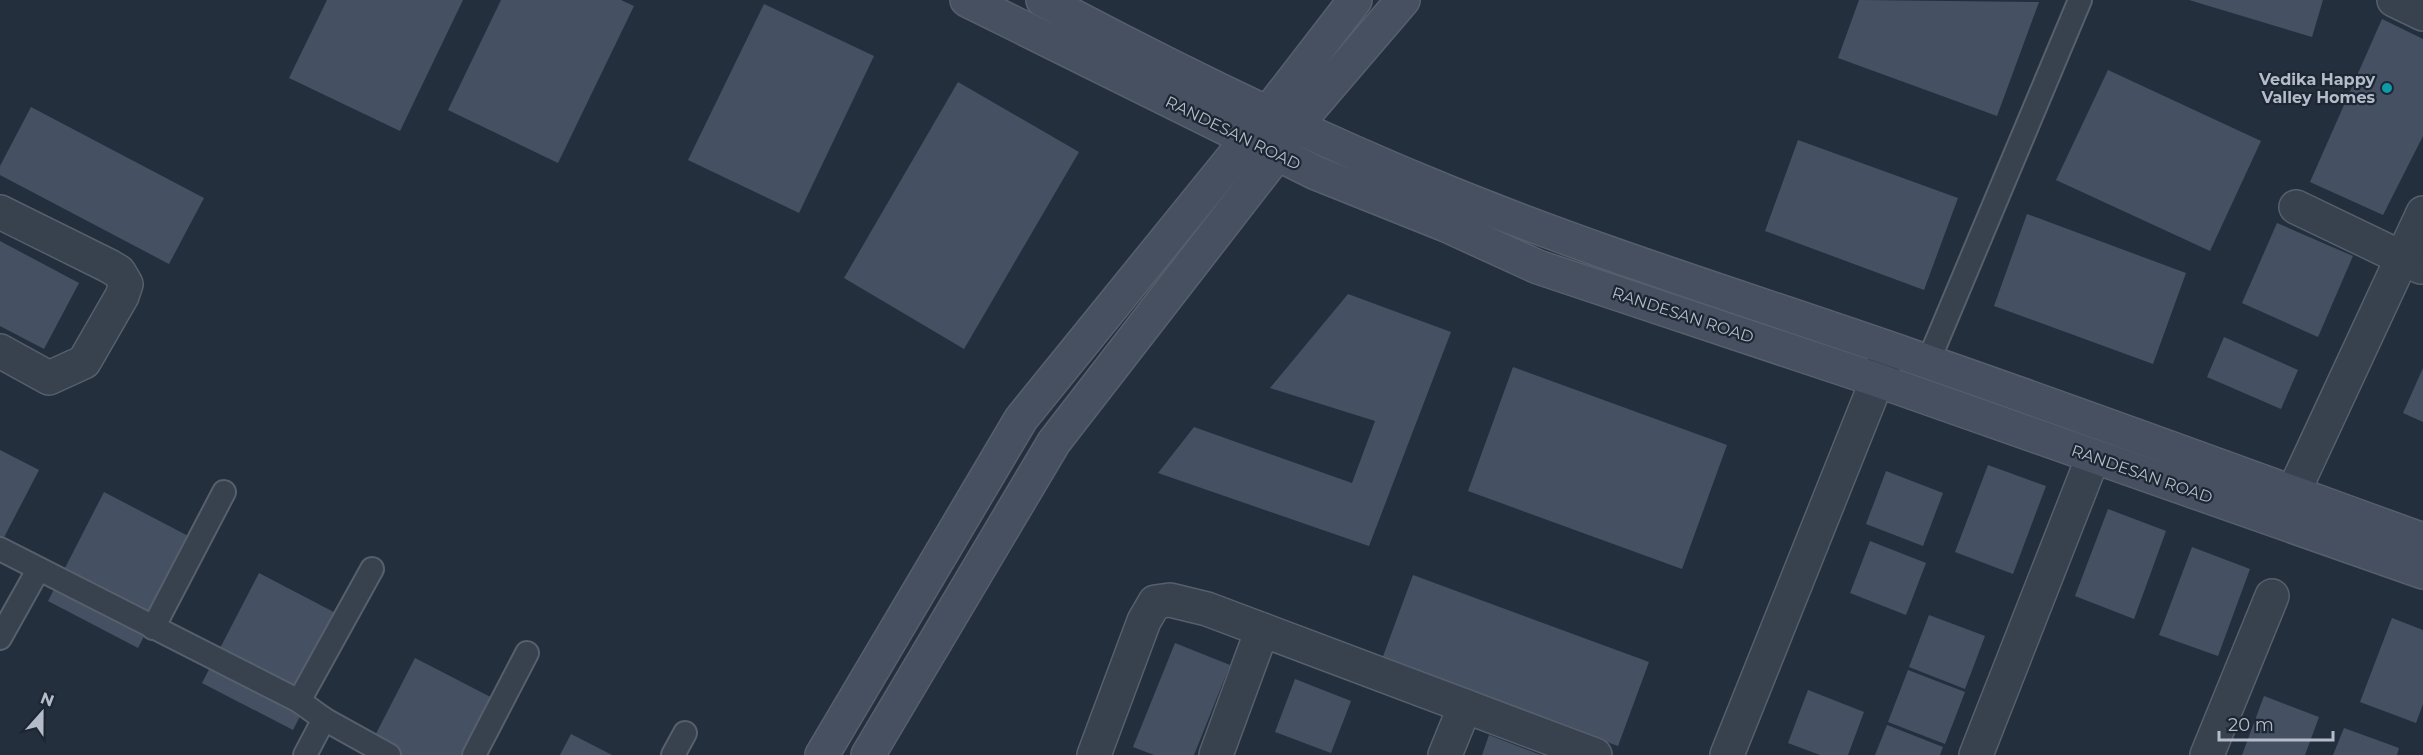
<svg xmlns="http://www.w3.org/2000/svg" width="2423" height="755" font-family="Montserrat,sans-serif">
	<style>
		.building { fill: #455162 }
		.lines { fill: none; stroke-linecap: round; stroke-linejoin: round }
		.lane-casing { stroke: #565f6c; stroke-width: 26 }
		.street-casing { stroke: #565f6c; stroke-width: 36 }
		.secondary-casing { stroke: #565f6c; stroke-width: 36 }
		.lane { stroke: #38414e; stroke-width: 22 }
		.street { stroke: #38414e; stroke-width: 33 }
		.secondary { stroke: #465061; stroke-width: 33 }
		.culture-dot { fill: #0f9aa8; stroke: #1d2633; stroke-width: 2 }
		.labels { text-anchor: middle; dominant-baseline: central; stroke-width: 4.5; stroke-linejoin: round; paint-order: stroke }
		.poi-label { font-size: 16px; font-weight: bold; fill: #b4bcc9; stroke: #1d2633; text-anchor: end }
		.street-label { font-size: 16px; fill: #b4bcc9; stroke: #1d2633 }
	</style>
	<rect width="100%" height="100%" fill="#242f3e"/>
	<g class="building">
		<path d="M327 0H463L400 131 289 78Z"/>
		<path d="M501 0H621L634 6 558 163 448 110Z"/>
		<path d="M1859 0 2039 2 1997 116 1838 58Z"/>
		<path d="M2189 0H2323L2312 37Z"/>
		<path d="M764 4 874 56 799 213 688 160Z"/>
		<path d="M2382 19 2423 39V136L2383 215 2310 182Z"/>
		<path d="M2108 70 2261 141 2210 251 2056 180Z"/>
		<path d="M958 82 1079 152 964 349 844 278Z"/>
		<path d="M31 107 204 198 169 264 0 175V166Z"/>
		<path d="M1798 140 1958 198 1924 290 1765 231Z"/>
		<path d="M2027 214 2186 273 2153 364 1994 306Z"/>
		<path d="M2277 223 2353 256 2318 337 2242 303Z"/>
		<path d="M0 241 79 283 44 349 0 326Z"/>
		<path d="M1348 294 1451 332 1369 546 1158 473 1194 427 1352 483 1375 421 1270 388Z"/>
		<path d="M2224 337 2298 370 2281 409 2207 377Z"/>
		<path d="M1513 367 1727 445 1682 569 1468 491Z"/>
		<path d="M2423 368V422L2403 413Z"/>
		<path d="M0 450 39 470 0 545Z"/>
		<path d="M1988 465 2046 486 2013 574 1955 552Z"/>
		<path d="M1886 471 1943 493 1923 546 1866 524Z"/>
		<path d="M104 492 194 539 138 648 48 601Z"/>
		<path d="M2108 509 2166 531 2134 619 2075 596Z"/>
		<path d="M1870 541 1926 563 1906 615 1850 593Z"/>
		<path d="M2192 547 2250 569 2218 656 2159 635Z"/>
		<path d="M259 573 349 620 293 730 202 683Z"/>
		<path d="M1413 575 1649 662 1618 746 1382 659Z"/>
		<path d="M1929 615 1985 636 1965 689 1909 667Z"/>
		<path d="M2392 618 2423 630V704L2416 723 2360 702Z"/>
		<path d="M1175 643 1230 665 1194 755H1154L1133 747Z"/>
		<path d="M415 658 506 705 480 755H365Z"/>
		<path d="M1908 670 1965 692 1945 744 1888 722Z"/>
		<path d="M1295 679 1351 701 1331 753 1275 732Z"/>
		<path d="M1808 690 1864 712 1848 755H1820L1788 743Z"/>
		<path d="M2264 696 2319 717 2305 755H2242Z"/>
		<path d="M1887 725 1943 747 1940 755H1875Z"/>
		<path d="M2344 728 2399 748 2397 755H2333Z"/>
		<path d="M571 734 612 755H560Z"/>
		<path d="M1489 735 1541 755H1482Z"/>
	</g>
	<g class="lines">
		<g class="lane-casing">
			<g id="lane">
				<path d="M1928 362 2080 0"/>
				<path d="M0 549 299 701 324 719 389 755"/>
				<path d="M153 628 224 492"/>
				<path d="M0 638 38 570"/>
				<path d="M299 701 372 569"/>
				<path d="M305 755 324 719"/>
				<path d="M474 755 527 653"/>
				<path d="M673 755 685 733"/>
			</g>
		</g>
		<g class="street-casing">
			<g id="street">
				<path d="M2394 0 2423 14"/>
				<path d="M2296 207 2421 267"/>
				<path d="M0 212 109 266 119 272 126 284 122 296 84 362 49 378 0 351"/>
				<path d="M2293 493 2423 213"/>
				<path d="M1094 755 1144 621 1155 602 1170 600 1207 609 1595 755"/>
				<path d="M1216 755 1262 630"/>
				<path d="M1445 755 1465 706"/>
				<path d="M1727 755 1888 353"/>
				<path d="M1976 755 2093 457"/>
				<path d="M2207 755 2272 596"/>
			</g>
		</g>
		<g class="secondary-casing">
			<g id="secondary">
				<path d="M967 0 1316 173 1446 225 1538 267 1877 380 2423 572"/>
				<path d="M1043 0C1174 70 1309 136 1447 192 1599 254 1756 302 1911 356 2082 415 2252 478 2423 540"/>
				<path d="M822 755 1021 419 1247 140 1355 0"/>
				<path d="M868 755 1054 442 1277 154 1296 125 1403 0"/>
			</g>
		</g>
		<use href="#lane" class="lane"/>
		<use href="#street" class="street"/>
		<use href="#secondary" class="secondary"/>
	</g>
	<circle class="culture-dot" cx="2387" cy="88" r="6"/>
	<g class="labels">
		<g class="poi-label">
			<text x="2375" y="79">Vedika Happy<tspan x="2375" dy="18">Valley Homes</tspan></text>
		</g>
		<g class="street-label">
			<text transform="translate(1233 133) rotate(26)">RANDESAN ROAD</text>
			<text transform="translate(1683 315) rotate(18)">RANDESAN ROAD</text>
			<text transform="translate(2142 474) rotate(19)">RANDESAN ROAD</text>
		</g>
	</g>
	<g transform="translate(42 713) rotate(21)" stroke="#1d2633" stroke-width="4.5" paint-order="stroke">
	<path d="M0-4.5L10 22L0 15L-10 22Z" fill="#b4bcc9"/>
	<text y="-9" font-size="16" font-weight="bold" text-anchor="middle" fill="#b4bcc9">N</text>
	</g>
	<path d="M2219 731v9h114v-9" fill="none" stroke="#b4bcc9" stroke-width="3"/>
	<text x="2228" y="731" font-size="18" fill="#b4bcc9" stroke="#1d2633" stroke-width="4.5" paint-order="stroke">20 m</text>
</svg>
